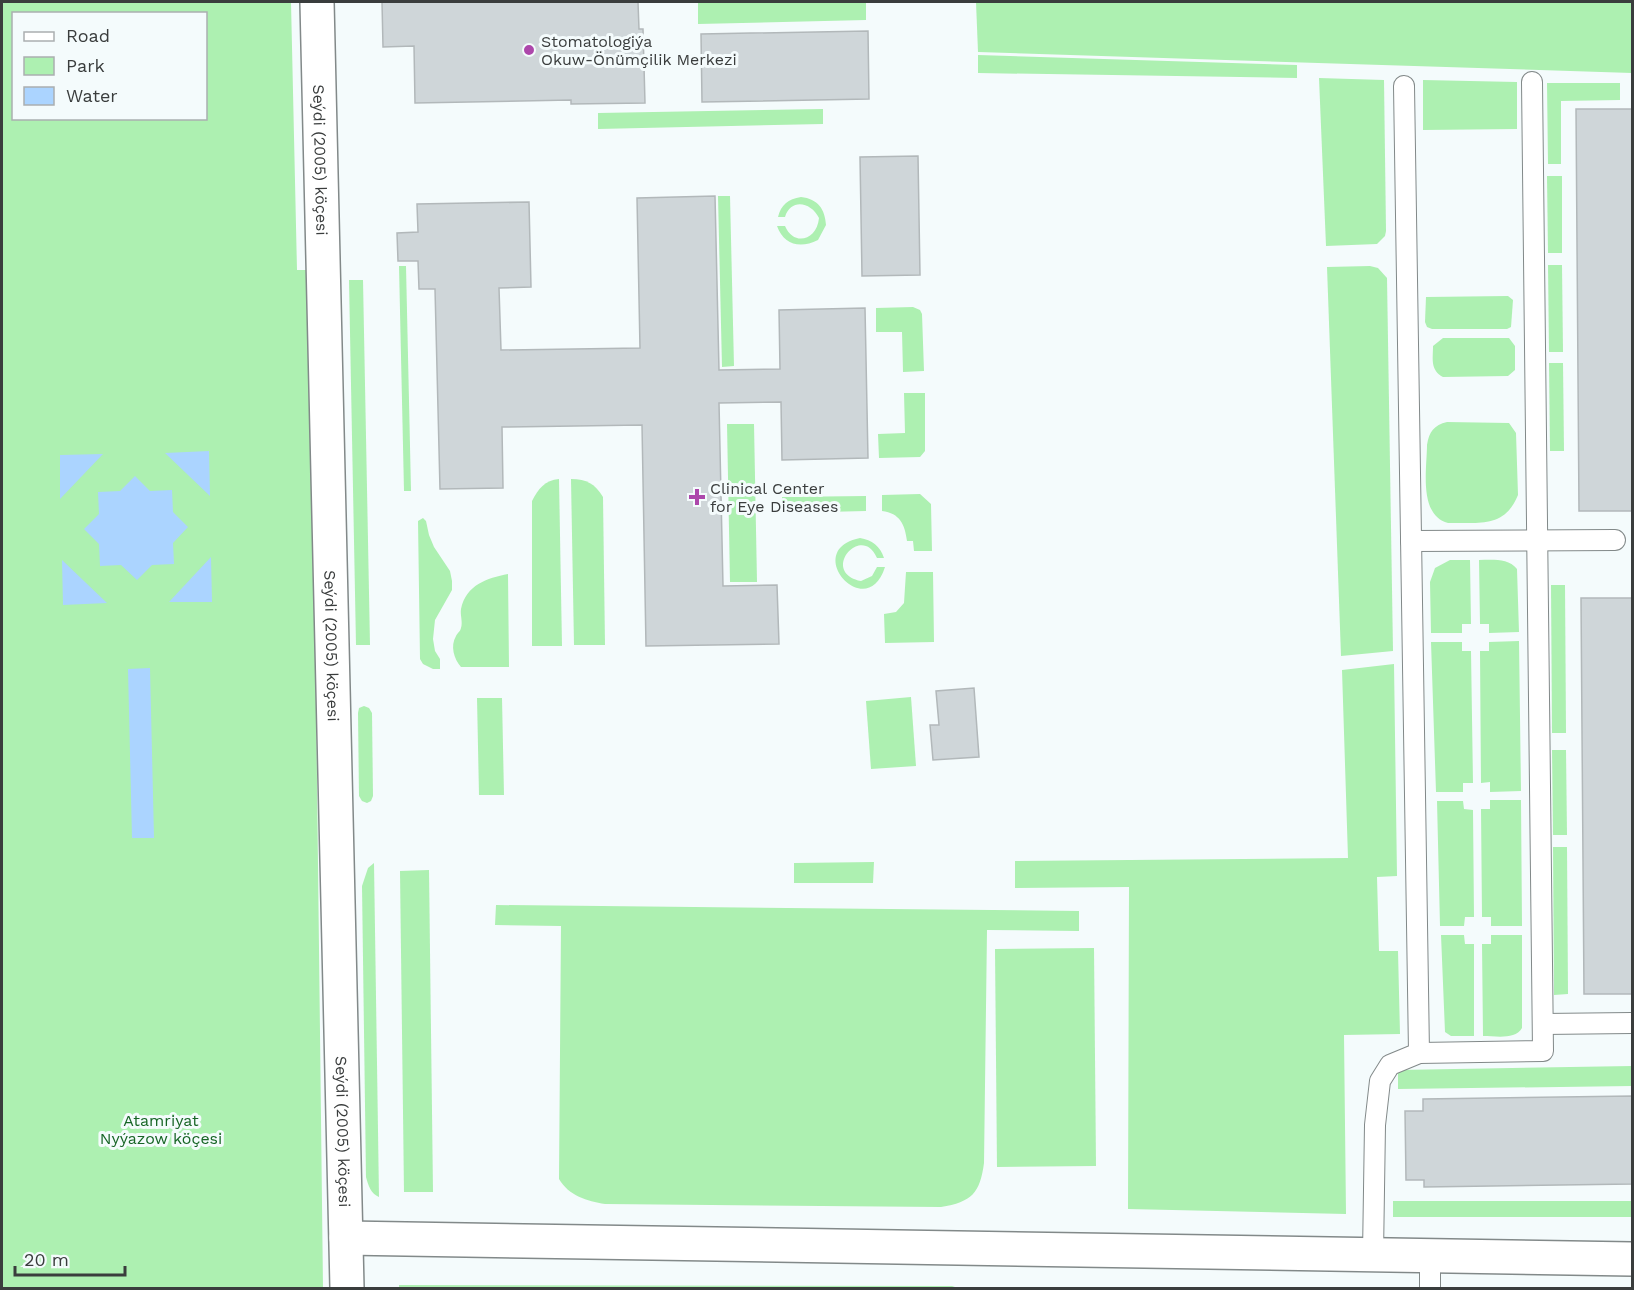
<svg xmlns="http://www.w3.org/2000/svg" width="1634" height="1290" font-family="'Work Sans',sans-serif">
	<style>
		.green { fill: #adf0b1; fill-rule: evenodd }
		.water { fill: #abd4ff }
		.building { fill: #cfd6d9; stroke: #b2b8ba; stroke-width: 1.5 }
		.lines { fill: none; stroke-linecap: round; stroke-linejoin: round }
		.service-casing { stroke: #828989; stroke-width: 22 }
		.minor-casing { stroke: #828989; stroke-width: 36 }
		.tertiary-casing { stroke: #828989; stroke-width: 36 }
		.service { stroke: #fff; stroke-width: 20 }
		.minor { stroke: #fff; stroke-width: 33 }
		.tertiary { stroke: #fff; stroke-width: 33 }
		.poi-dot { fill: #ad47ab; stroke: #f4fbfc; stroke-width: 2 }
		.labels { text-anchor: middle; dominant-baseline: central; stroke-width: 6; stroke-linejoin: round; paint-order: stroke }
		.poi-label { font-size: 16px; fill: #3a3d3d; stroke: #f4fbfc; text-anchor: start }
		.street-label { font-size: 16px; fill: #3a3d3d; stroke: #f4fbfc }
		.park-label { font-size: 16px; fill: #166525; stroke: #f4fbfc }
	</style>
	<rect width="100%" height="100%" fill="#f4fbfc"/>
	<g class="green">
		<path d="M2 2H291L297 270H311L323 1288H2ZM14 14H206V118H14Z"/>
		<path d="M786 2H866V20L698 24V3Z"/>
		<path d="M976 2H1632V73L978 52Z"/>
		<path d="M978 55 1297 65V78L978 73Z"/>
		<path d="M1319 78 1384 80 1386 231 1385 236 1377 244 1326 246Z"/>
		<path d="M1423 80 1517 82V129L1423 130Z"/>
		<path d="M1547 83H1620V100L1561 101V164H1548Z"/>
		<path d="M823 109V124L598 129V113Z"/>
		<path d="M1547 176H1562V253H1548Z"/>
		<path d="M718 196H730L734 366 722 367Z"/>
		<path d="M801 197C818 199 825 209 826 225L818 240C800 249 784 245 777 226H785C794 247 817 240 819 218 811 202 791 198 785 217H778C781 205 788 199 801 197Z"/>
		<path d="M1548 265H1562L1563 352H1549Z"/>
		<path d="M399 266H406L411 491H404Z"/>
		<path d="M1370 266 1378 268 1387 278 1393 651 1341 656 1327 267Z"/>
		<path d="M349 280H363L370 645H356Z"/>
		<path d="M1508 296 1513 300 1511 327 1507 329H1432L1427 327 1425 322 1426 297Z"/>
		<path d="M913 307 920 310 922 314 924 371 903 372 902 332H876V308Z"/>
		<path d="M1443 338H1509L1515 346V370L1508 376 1443 377C1430 370 1433 359 1433 346Z"/>
		<path d="M1563 363 1564 451H1550L1549 363Z"/>
		<path d="M904 393H925V451L920 457 879 458 878 434 905 433Z"/>
		<path d="M1447 422 1509 423 1516 433 1518 495C1504 529 1479 522 1448 523 1418 515 1427 468 1427 445 1429 432 1434 425 1447 422Z"/>
		<path d="M727 424H754L757 582H730Z"/>
		<path d="M559 479 562 646H532V501C538 489 545 480 559 479Z"/>
		<path d="M571 479C587 479 595 484 603 497L605 645H574Z"/>
		<path d="M920 494 931 504 932 551H914L913 541H907C905 525 900 513 882 511V495Z"/>
		<path d="M866 496V511L783 513 782 497Z"/>
		<path d="M423 518 426 521 429 535 434 547 450 571 452 581V590L435 620 433 639 435 651 440 659V669H433L423 664 420 659 418 521Z"/>
		<path d="M860 538C872 540 880 546 884 558H877C862 522 819 572 861 581L872 576 877 567H885C867 625 800 550 860 538Z"/>
		<path d="M1450 560H1470L1471 624H1462V633H1431L1430 582 1435 568Z"/>
		<path d="M1479 560C1493 560 1508 558 1517 569L1519 632 1489 633V624H1480Z"/>
		<path d="M906 572H933L934 642 885 643 884 614 896 612 904 603Z"/>
		<path d="M508 574 509 667H461C454 659 450 646 456 636 458 632 460 632 461 628 463 622 460 615 461 609 466 585 487 578 508 574Z"/>
		<path d="M1551 585H1565L1566 733H1552Z"/>
		<path d="M1519 641 1521 791 1490 792V782L1481 783 1480 651H1489V642Z"/>
		<path d="M1431 642H1462V651H1471L1473 783H1463V792H1436Z"/>
		<path d="M1394 664 1397 876 1377 877 1379 951H1398L1400 1034 1344 1035 1346 1214 1128 1209 1129 887 1015 888V861L1348 858 1342 670Z"/>
		<path d="M911 697 916 766 871 769 866 701Z"/>
		<path d="M477 698H502L504 795H479Z"/>
		<path d="M364 706 369 708 372 713 373 796 371 801 367 803 362 801 359 796 358 713 359 708Z"/>
		<path d="M1552 750H1566L1567 835H1553Z"/>
		<path d="M1490 800H1521L1522 926H1491V917H1482L1481 809H1490Z"/>
		<path d="M1437 801H1463L1464 809 1473 810 1474 917H1465L1464 926H1440Z"/>
		<path d="M1553 847H1567L1568 994 1554 995Z"/>
		<path d="M874 862 873 883H794V863Z"/>
		<path d="M374 863 379 1197C371 1194 368 1185 366 1177L362 886 368 868Z"/>
		<path d="M429 870 433 1192H404L400 871Z"/>
		<path d="M496 905 1079 911V931L987 930 984 1163C980 1193 972 1202 941 1207L605 1204C587 1201 569 1196 559 1179L561 926 495 925Z"/>
		<path d="M1441 935H1464L1465 944H1474V1036H1451L1445 1032Z"/>
		<path d="M1491 935H1522V1028C1515 1040 1496 1036 1483 1036L1482 944H1491Z"/>
		<path d="M1094 948 1096 1166 997 1167 995 949Z"/>
		<path d="M1632 1066V1086L1398 1089V1070Z"/>
		<rect x="1393" y="1201" width="239" height="16"/>
		<path d="M399 1285 952 1286 958 1288H399Z"/>
	</g>
	<g class="water">
		<path d="M209 451 210 496 165 453Z"/>
		<path d="M103 454 60 499V455Z"/>
		<path d="M135 476 150 491 172 490 173 512 188 527 173 543 174 564 152 565 137 580 121 565 100 566 99 544 84 529 99 514 98 492 120 491Z"/>
		<path d="M211 557 212 602H169Z"/>
		<path d="M62 560 107 603 63 605Z"/>
		<path d="M150 668 154 838H132L128 669Z"/>
	</g>
	<g class="building">
		<path d="M382 2H638L639 29H643L645 103 571 104V100L415 103 414 46 383 47Z"/>
		<path d="M868 31 869 99 702 102 701 34Z"/>
		<path d="M1576 109H1632V511H1579Z"/>
		<path d="M918 156 920 275 862 276 860 157Z"/>
		<path d="M715 196 719 370 780 369 779 310 865 308 868 458 782 460 781 402 719 403 723 586 777 585 779 644 646 646 642 425 502 427 503 488 440 489 435 289H419L418 261H398L397 233 418 232 417 204 529 202 531 287 499 288 501 350 640 348 637 198Z"/>
		<path d="M1581 598H1632V994H1584Z"/>
		<path d="M974 688 979 757 933 760 930 725H939L936 691Z"/>
		<path d="M1632 1096V1184L1424 1187V1180H1406L1405 1111H1423V1099Z"/>
	</g>
	<g class="lines">
		<g class="service-casing">
			<g id="service">
				<path d="M1411 541 1615 540"/>
				<path d="M1543 1024 1632 1023"/>
				<path d="M1419 1053 1543 1051 1532 82"/>
				<path d="M1373 1254 1375 1125 1380 1081 1390 1065 1419 1053 1404 86"/>
				<path d="M1430 1255V1288"/>
			</g>
		</g>
		<g class="minor-casing">
			<path id="minor" d="M346 1238 1632 1259"/>
		</g>
		<g class="tertiary-casing">
			<g id="tertiary">
				<path id="s1" d="M317 2 347 1288"/>
			</g>
		</g>
		<use href="#service" class="service"/>
		<use href="#minor" class="minor"/>
		<use href="#tertiary" class="tertiary"/>
	</g>
	<g class="poi-dot">
		<circle cx="529" cy="50" r="6"/>
		<path d="M694 488h6v6h6v6h-6v6h-6v-6h-6v-6h6z"/>
	</g>
	<g class="labels">
		<g class="poi-label">
			<text x="541" y="41">Stomatologiýa<tspan x="541" dy="18">Okuw-Önümçilik Merkezi</tspan></text>
			<text x="710" y="488">Clinical Center<tspan x="710" dy="18">for Eye Diseases</tspan></text>
		</g>
		<g class="street-label">
			<text stroke="none"><textPath href="#s1" startOffset="158">Seýdi (2005) köçesi</textPath></text>
			<text stroke="none"><textPath href="#s1" startOffset="644">Seýdi (2005) köçesi</textPath></text>
			<text stroke="none"><textPath href="#s1" startOffset="1130">Seýdi (2005) köçesi</textPath></text>
		</g>
		<g class="park-label">
			<text x="161" y="1120">Atamriyat<tspan x="161" dy="18">Nyýazow köçesi</tspan></text>
		</g>
	</g>
	<rect width="1634" height="1290" fill="none" stroke="#3a3d3d" stroke-width="6"/>
	<rect x="12" y="12" width="195" height="108" fill="#f4fbfc" stroke="#aaafb0" stroke-width="1.5"/>
	<rect x="24" y="32" width="30" height="9" fill="#ffffff" stroke="#aaafb0" stroke-width="1.5"/>
	<text x="66" y="42" font-size="18" fill="#3a3d3d">Road</text>
	<rect x="24" y="57" width="30" height="18" fill="#adf0b1" stroke="#aaafb0" stroke-width="1.5"/>
	<text x="66" y="72" font-size="18" fill="#3a3d3d">Park</text>
	<rect x="24" y="87" width="30" height="18" fill="#abd4ff" stroke="#aaafb0" stroke-width="1.5"/>
	<text x="66" y="102" font-size="18" fill="#3a3d3d">Water</text>
	<path d="M15 1266v9h110v-9" fill="none" stroke="#3a3d3d" stroke-width="3"/>
	<text x="24" y="1266" font-size="18" fill="#3a3d3d" stroke="#f4fbfc" stroke-width="4.5" paint-order="stroke">20 m</text>
</svg>
